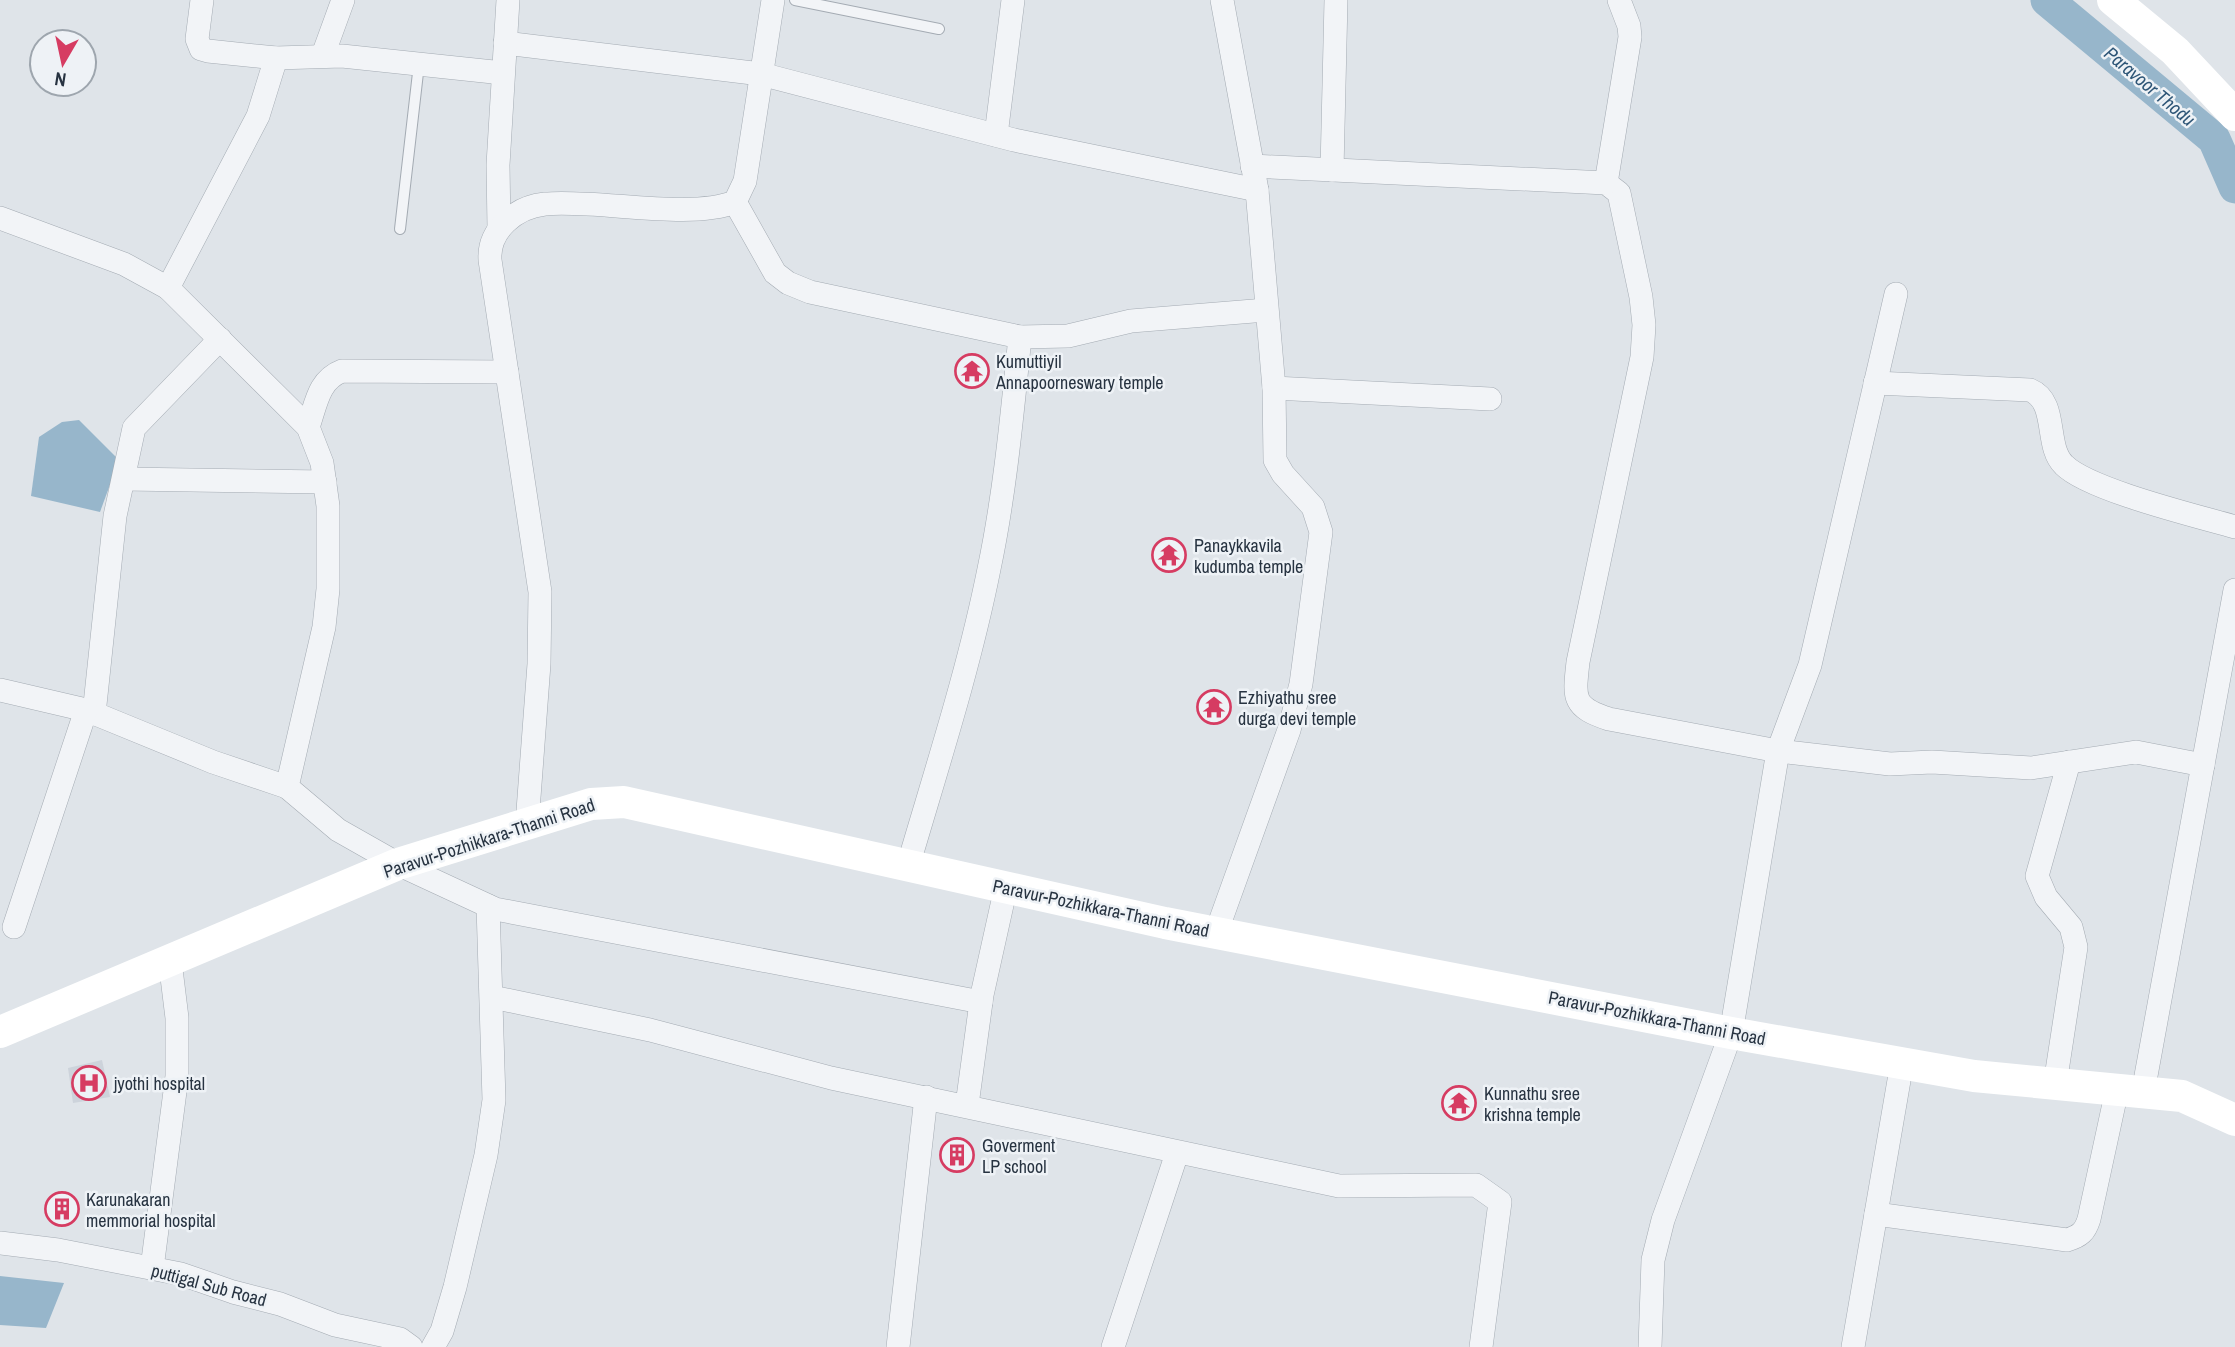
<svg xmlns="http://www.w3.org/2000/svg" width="2235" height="1347" font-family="'Archivo Narrow',sans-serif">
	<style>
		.built { fill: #cdd3db }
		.water { fill: #97b6cb }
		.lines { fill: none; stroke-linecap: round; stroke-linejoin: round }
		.river { stroke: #97b6cb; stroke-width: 33 }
		.lane-casing { stroke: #a4abb3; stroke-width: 12 }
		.street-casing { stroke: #a4abb3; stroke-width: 24 }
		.lane { stroke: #f2f4f7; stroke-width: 10 }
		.street { stroke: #f2f4f7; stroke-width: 23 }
		.secondary { stroke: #fff; stroke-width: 32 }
		.labels { text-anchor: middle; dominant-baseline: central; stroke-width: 5; stroke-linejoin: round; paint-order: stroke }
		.poi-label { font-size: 18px; fill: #273341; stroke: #eef2f6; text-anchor: start }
		.street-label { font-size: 18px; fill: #273341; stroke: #eef2f6 }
		.water-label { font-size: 19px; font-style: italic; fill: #2e5677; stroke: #eef2f6 }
	</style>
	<rect width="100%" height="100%" fill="#dfe4e9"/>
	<path class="built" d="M102 1060 110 1097 73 1103 68 1068Z"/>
	<g class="water">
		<path d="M79 420 119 460 100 512 31 496 39 437 62 422Z"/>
		<path d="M0 1276 64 1283 46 1328 0 1325Z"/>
	</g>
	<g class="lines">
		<path class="river" d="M2047 0 2214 139 2235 187"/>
		<g class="lane-casing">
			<g id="lane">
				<path d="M795 0 939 29"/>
				<path d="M400 229 419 64"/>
			</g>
		</g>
		<g class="street-casing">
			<g id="street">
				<path d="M202 0 197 39 201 49 208 51 276 58 342 56 503 73"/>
				<path d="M505 43 761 74 1014 140 1257 190"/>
				<path d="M323 55 343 0"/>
				<path d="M996 135 1013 0"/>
				<path d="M1252 166 1606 183 1619 193 1641 297 1644 325 1642 357 1578 662C1574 698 1572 707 1609 719L1778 751 1890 764 1932 762 2031 768 2136 752 2203 765"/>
				<path d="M1332 170 1336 0"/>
				<path d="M1606 183 1630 37 1629 26 1619 0"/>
				<path d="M735 202 775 273 788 283 810 292 1020 337 1068 336 1131 321 1266 310"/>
				<path d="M0 218 124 264 168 288 308 427 322 463 328 506V589L324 627 287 787 338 830 398 864 495 909 981 1002"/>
				<path d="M499 228 498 165 508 0"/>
				<path d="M168 288 258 116 276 58"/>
				<path d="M1875 383 2030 390C2059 402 2044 446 2064 465 2089 490 2197 516 2235 527"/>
				<path d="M1274 388 1490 399"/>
				<path d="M308 427C316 405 318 380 342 371L507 372"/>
				<path d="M125 479 325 482"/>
				<path d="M0 690 86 710 213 762 287 787"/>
				<path d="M94 714 115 516 134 428 220 339"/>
				<path d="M527 824 539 664 540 592 490 260C488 230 516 207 545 204 597 199 689 220 735 202L745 181 773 0"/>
				<path d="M908 866C937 767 969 669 989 569 1005 493 1012 415 1020 337"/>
				<path d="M14 927 86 710"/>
				<path d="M1216 933 1289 730 1301 684 1321 532 1313 507 1283 474 1275 460 1274 388 1257 190 1222 0"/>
				<path d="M492 997 650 1030 831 1078 1339 1186 1476 1185 1500 1202 1481 1347"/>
				<path d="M2055 1084 2076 947 2071 927 2046 897 2037 876 2069 762"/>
				<path d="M2143 1092 2235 590"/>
				<path d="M967 1105 982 995 1006 887"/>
				<path d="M1876 1214 2067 1240C2080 1236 2085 1232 2089 1219L2117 1090"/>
				<path d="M0 1243 58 1250 181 1274 233 1292 280 1304 335 1325 400 1339 411 1347"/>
				<path d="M152 1268 177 1076V1018L170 961"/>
				<path d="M433 1347 442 1331 455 1287 486 1155 494 1100 488 906"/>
				<path d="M898 1347 926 1097"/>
				<path d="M1113 1347 1177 1153"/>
				<path d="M1650 1347 1653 1260 1663 1220 1731 1033 1778 751 1810 665 1896 294"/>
				<path d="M1853 1347 1902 1063"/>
			</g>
		</g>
		<use href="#lane" class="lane"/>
		<use href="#street" class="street"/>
		<g class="secondary">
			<path d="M2113 0 2175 51 2235 115"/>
			<path d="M0 1032 398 864 591 804 624 802 1165 923 1731 1033 1974 1076 2182 1096 2235 1120"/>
		</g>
	</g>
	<defs>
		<g id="temple-ring" transform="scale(1.75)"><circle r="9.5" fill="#eef2f6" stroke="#d63c62" stroke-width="1.5"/><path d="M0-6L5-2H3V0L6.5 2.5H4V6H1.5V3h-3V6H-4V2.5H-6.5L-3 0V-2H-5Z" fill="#d63c62"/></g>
		<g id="hospital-ring" transform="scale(1.75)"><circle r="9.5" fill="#eef2f6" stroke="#d63c62" stroke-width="1.5"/><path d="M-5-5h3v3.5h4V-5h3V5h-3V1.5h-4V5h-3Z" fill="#d63c62"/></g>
		<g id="building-ring" transform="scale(1.75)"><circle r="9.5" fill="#eef2f6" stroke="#d63c62" stroke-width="1.5"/><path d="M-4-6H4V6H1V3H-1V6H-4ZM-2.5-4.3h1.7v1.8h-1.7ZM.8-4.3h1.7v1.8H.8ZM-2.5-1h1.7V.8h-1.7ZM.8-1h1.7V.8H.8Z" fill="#d63c62"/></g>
	</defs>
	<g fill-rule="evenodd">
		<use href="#temple-ring" x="972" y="371"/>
		<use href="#temple-ring" x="1169" y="555"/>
		<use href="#temple-ring" x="1214" y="707"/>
		<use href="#hospital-ring" x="89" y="1083"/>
		<use href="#temple-ring" x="1459" y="1103"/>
		<use href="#building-ring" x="957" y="1155"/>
		<use href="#building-ring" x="62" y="1209"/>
	</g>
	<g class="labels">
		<g class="poi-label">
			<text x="996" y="361">Kumuttiyil<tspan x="996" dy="21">Annapoorneswary temple</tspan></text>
			<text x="1194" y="545">Panaykkavila<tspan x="1194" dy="21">kudumba temple</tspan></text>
			<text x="1238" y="697">Ezhiyathu sree<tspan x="1238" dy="21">durga devi temple</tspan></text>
			<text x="114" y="1083">jyothi hospital</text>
			<text x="1484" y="1093">Kunnathu sree<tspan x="1484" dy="21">krishna temple</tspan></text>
			<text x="982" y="1145">Goverment<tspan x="982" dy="21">LP school</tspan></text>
			<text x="86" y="1199">Karunakaran<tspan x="86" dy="21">memmorial hospital</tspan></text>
		</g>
		<g class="street-label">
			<text transform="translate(489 838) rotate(-18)">Paravur-Pozhikkara-Thanni Road</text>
			<text transform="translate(1101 908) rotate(12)">Paravur-Pozhikkara-Thanni Road</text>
			<text transform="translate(1657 1018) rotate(11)">Paravur-Pozhikkara-Thanni Road</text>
			<text transform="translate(209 1285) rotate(15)">puttigal Sub Road</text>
		</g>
		<g class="water-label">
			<text transform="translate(2150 86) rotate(40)">Paravoor Thodu</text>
		</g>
	</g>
	<g transform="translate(63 63) rotate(189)"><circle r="33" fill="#eef2f6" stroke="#9ea6ae" stroke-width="2"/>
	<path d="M0-5L12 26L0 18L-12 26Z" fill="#d63c62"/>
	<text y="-10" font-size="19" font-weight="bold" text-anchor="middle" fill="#273341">N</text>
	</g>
</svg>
